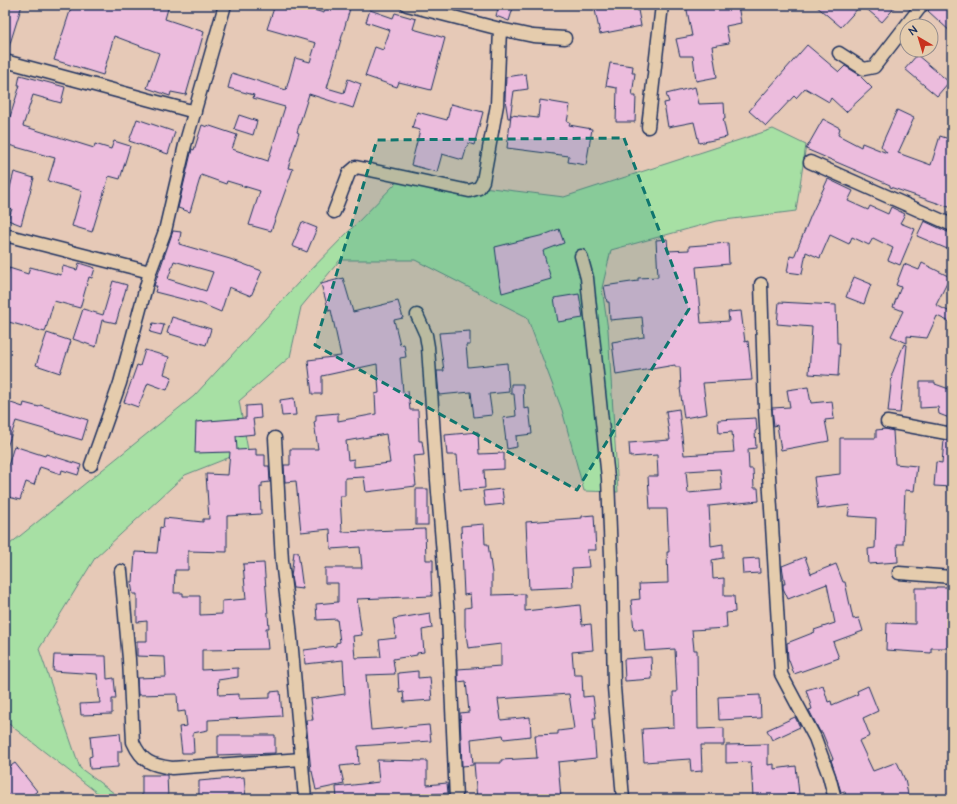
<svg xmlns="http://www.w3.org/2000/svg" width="957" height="804" font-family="'Architects Daughter',sans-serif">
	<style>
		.green { fill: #a7e0a4; stroke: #618881 }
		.building { fill: #ecbcdd; stroke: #1b2f5e; fill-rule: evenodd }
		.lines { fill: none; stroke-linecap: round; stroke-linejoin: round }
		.minor-casing { stroke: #1b2f5e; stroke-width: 15 }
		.minor { stroke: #e5ccad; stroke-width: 12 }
		.marked { fill: #0f766e; fill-opacity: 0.2; stroke: #0f766e; stroke-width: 3; stroke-dasharray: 8 5; stroke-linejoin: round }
	</style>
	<rect width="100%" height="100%" fill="#e6c9b7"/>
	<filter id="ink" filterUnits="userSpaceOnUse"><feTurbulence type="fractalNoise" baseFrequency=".025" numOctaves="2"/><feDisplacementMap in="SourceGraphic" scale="8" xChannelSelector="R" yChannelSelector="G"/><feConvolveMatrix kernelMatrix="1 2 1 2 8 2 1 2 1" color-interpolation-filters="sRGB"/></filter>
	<g filter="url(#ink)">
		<path class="green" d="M773 129 806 145 796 211 717 221 611 250 602 288 608 330 618 492 584 491 562 410 527 317 415 260H340L301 307 290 357 239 401 248 450 185 475 95 558 39 649 80 768 122 799H105L5 721V548L194 396 299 282 402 177 564 197Z"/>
		<g class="building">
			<path d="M5 5H22L7 53 5 52Z"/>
			<path d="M72 5H169L165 19 204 32 186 95 171 92 170 96 147 88 159 53 114 36 103 75 54 60Z"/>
			<path d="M275 5H297L324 13 326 5H351L327 88 344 93 348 79 361 84 353 108 309 94 297 132 299 133 288 168 293 169 271 231 249 225 260 191 227 181 226 184 201 175 190 212 178 208 192 149 194 150 202 125 207 127V125L237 135 232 149 268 161 285 107 253 98 254 95 228 88 232 73 286 90 295 58 310 62 316 43 267 29Z"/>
			<path d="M499 5H514L509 21 496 16Z"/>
			<path d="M594 5H627V7L637 5 641 26 600 34Z"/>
			<path d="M686 5H738L741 23 726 26 729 43 712 46 717 77 696 81 693 56H680L676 39 692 36Z"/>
			<path d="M815 5H861L841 27Z"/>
			<path d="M862 5H897L882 22Z"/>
			<path d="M934 5H952V33L928 11Z"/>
			<path d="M370 10 393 18 395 13 416 19 413 29 445 38 431 90 399 82 397 87 365 76 375 47 383 50 390 30 366 22Z"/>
			<path d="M807 45 839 72 845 66 858 74 872 88 846 112 831 98 829 102 805 88 796 98 794 96 766 126 749 111Z"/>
			<path d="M917 55 949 82 937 96 905 69Z"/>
			<path d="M610 63 633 66 632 73H635L632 96H636L635 122H616L617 88 606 86Z"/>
			<path d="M526 74 528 89 514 91 510 118H508L505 99 506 77Z"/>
			<path d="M20 75 65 87 61 103 33 95 23 126 94 148 95 144 111 149 114 141 130 146 120 179 109 176 92 232 72 226 82 191 48 181 55 158 5 144V133L20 85H18Z"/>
			<path d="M695 87 699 104 724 103 725 119H723L727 137 699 143 694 122 668 127 664 103 669 102 666 94Z"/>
			<path d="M540 100 570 105 567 122 570 123 569 125 592 129 586 165 568 162 569 156 507 148 511 115 538 118Z"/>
			<path d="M451 104 483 112 474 145 468 143 463 160 442 154 437 172 411 165 420 130 412 128 417 112 447 120Z"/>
			<path d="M897 110 914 118 898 153 931 165 940 136 952 140V208L890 187V185L806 149 823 119 840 128 838 135 861 147 862 143 887 153 881 146Z"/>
			<path d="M239 115 257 121 253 135 234 129Z"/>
			<path d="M137 119 175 132 168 154 129 141Z"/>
			<path d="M14 172 34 178 21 225 8 220 12 209 5 207Z"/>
			<path d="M828 179 853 191 848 201 868 210 870 206 888 214 891 207 905 214 900 223 915 229 900 265 888 260 893 248 873 238 869 245 852 237 849 244 830 235 820 258 806 252 802 274 787 272 790 256 794 257 811 215Z"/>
			<path d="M924 221 952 234V251L917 236Z"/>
			<path d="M302 222 317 228 307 252 292 246Z"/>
			<path d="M559 229 564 243 543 251 551 279 502 293 499 278 495 247 544 235Z"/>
			<path d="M173 231 181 232 179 244 230 259 262 271 251 296 229 287 221 312 202 304 155 292 157 286H154ZM174 261 213 272 206 291 168 279Z"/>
			<path d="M667 239 668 251 689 250V246L728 243 729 264 696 267 701 323 729 321 728 312 741 311 745 342 748 341 752 380 703 383 707 414 684 418 680 388H681L680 367H675V365L616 375 612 342 644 337 642 317 610 320 609 302H607L604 286 638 281V278L658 277 656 240Z"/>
			<path d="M79 263 95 268 92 278 89 277 80 308 54 301 45 332 5 321V273H8L9 268 28 274 30 267 61 275 63 266 77 270Z"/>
			<path d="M922 263 950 277 936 305 952 313V323L937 316 927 338 907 336V343L891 336 903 311 893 307 901 287 896 285 904 264 919 270Z"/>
			<path d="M854 277 871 284 864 304 846 297Z"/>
			<path d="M343 278 353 312 398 301 403 318 394 320 400 345 404 344 406 357 400 358 403 392 408 391 410 410H418L419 441H422L424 455 413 456 416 486 366 492 364 477 345 478V496H340L342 532 425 529 426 560H433V572H431L432 596 357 599 362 635 353 636 355 658 381 657 379 640 396 638 393 619 430 613 432 628 422 630 424 652 417 653V655L393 659 395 674 366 675 371 730 429 725 431 741 358 746 359 764 340 766 344 784 316 790 312 771H311L306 720H313L310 699 345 694 343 660 305 664 304 650 336 646V643L340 642 337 619 317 620 316 604 338 602V583H325V568H362L360 547 331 549 330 529 301 532 296 481 285 482 284 465H290V449H318L314 422 316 421V415L338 413V421L376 414 375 394 379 393 377 364 322 376V394H312L308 360 341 356 331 310 329 311 321 284ZM386 434 390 463 354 467V459L348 460 346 441Z"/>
			<path d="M113 281 127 285 116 323 102 320 96 347 73 339 83 309 103 315Z"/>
			<path d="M579 294 583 318 558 322 554 298Z"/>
			<path d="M779 302 836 305 837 343H840L838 376 809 374 812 327 777 324Z"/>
			<path d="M172 317 211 329 206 345 167 333Z"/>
			<path d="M153 323 164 325 161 335 150 332Z"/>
			<path d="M470 331V345H466L468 367 507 363 509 392 489 394 492 415 474 417 471 392 439 395 437 371H444L439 333Z"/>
			<path d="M47 333 71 341 60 373 36 365Z"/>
			<path d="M904 344 907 345 900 413 888 412 892 374Z"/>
			<path d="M145 350 169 357 164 374 172 377 167 390 148 383 138 407 124 402 137 365 140 366Z"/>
			<path d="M920 382H935V384L952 390V419L939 414 938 407 920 408Z"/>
			<path d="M511 384H523L524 409 529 408 532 434 516 436 517 447 507 449 503 418 516 416 514 394H511Z"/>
			<path d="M808 387 811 403 832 401 834 419 825 420 829 441 781 450 777 425 774 426 772 408 790 407 787 390Z"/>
			<path d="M294 398 296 415 282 416 280 400Z"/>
			<path d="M5 401 23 407 24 403 39 407 40 405 88 420 82 440 16 421 7 447H5Z"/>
			<path d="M260 405 261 418 253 419 255 434 236 436 237 450 256 449V455H265V466H269L270 482 262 483V487H260L261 514 227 516V552L188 551V570H175L174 593H183V596H200V615L222 614V601L246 599 243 564 264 563 269 628H266L268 649 202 650V670L238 668V677L218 680 219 695 239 694V699L270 698V692L280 691 282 716 208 720V730L193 733 194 753H182L179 727 187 726 185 711 178 712 177 694 138 695 137 678 166 677 165 657 137 656V641H147V621L137 622V594H133L131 582H133L135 552 157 553 160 527 163 528 164 518 203 522V519H209L206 474 228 475 230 452 195 453 196 422 246 418V406Z"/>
			<path d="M679 409 684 455 734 452 732 432 719 433 718 420 756 418 757 430 755 431 756 448 748 449 749 469H753L754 488H758L759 501 709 506 711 546 723 544V558L712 560 713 579 724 578V596H734L735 612 726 613 727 628 692 630 694 650H697L698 729 724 728V745H701L702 771 691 772 690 759 644 762 642 729 674 727 673 692H677L675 649 645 651 643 629 634 630 631 600 640 599 639 584 668 583 667 552H669L667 509H650L648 476H658L657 455 630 457 629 443 670 440 666 411ZM720 469 722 490 688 493 686 471Z"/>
			<path d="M886 429 893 431 895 464 917 466 914 491 905 490 903 544H897L898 562 869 564 868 549 875 548 876 518 848 516 850 505 818 509 814 477 840 474V438H876V430Z"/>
			<path d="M478 432 479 454 504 453V469L484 470 485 488 460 490 457 455H447L445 435Z"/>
			<path d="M944 440 952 441V487L934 486 936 462 942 463Z"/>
			<path d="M14 446 45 456 46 454 81 465 78 475 62 470 61 474 40 467 34 485 26 482 20 500 5 496V476Z"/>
			<rect x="416" y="489" width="12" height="36"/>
			<path d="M502 489 504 504 485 506 483 491Z"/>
			<path d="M594 515 596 550H587L589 567 572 568 573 587 529 589 526 522 582 518V516Z"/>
			<path d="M484 524 485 544H488L492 573V595L525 594V611L580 605 582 625 591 624 593 650 572 652 574 675H582L583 697 593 696 596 718H593L596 758 558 762 561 799H477L474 763H501V760L537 758 535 735 558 734V731L574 729 569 694 498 699 501 720 530 717 531 736 504 739 503 735 471 739 473 765 462 766 460 713 469 712 466 681 458 682V669L501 666V644L468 648 465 626V608L471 607 470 594 464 595 461 526Z"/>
			<path d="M294 552H298L303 589 293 588 291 577Z"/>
			<path d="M805 557 811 574 836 564 843 582H845L853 619 859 618 863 631 833 642 839 658 794 674 788 658 787 643 815 632 814 630 835 623 827 584 788 599 783 588V584H785L782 566Z"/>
			<path d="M759 558 760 573 743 574 742 559Z"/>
			<path d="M936 587H950L948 648H931V653L886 650 887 623 915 624V588H936Z"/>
			<path d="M54 655 106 656 107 679 114 678 116 699H112V714L81 715 80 704 100 703 97 674 53 671Z"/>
			<path d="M651 657 652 679 625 681 624 659Z"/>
			<path d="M418 671V678L430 677 432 700 404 702 403 691 399 692 398 673Z"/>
			<path d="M823 685 828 702 831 701 832 705 858 694 857 691 868 686 878 711 863 718 870 736 859 741 873 771 897 762 905 780 909 799H846L845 791 841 792 831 760 833 759 822 732H820L809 710 812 709 806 690Z"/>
			<path d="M760 695 761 718 719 720 718 697Z"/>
			<path d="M795 717 800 727 772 740 767 730Z"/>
			<path d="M120 733 122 751H118V767L90 769 89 757 92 756 90 736Z"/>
			<path d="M218 735H275V753L218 755Z"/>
			<path d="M768 744V765L774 764V769L796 766 799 794 753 797 751 762 726 763V745Z"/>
			<path d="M377 760 427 761V785L447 783 448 793 370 799H337L336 787 379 782Z"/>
			<path d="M15 763 37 791 28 799H11L5 791V770Z"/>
			<path d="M142 775H167L168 799H142Z"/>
			<path d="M244 777 246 799H199V781Z"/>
		</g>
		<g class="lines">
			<g class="minor-casing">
				<g id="minor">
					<path d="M407 5 500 29"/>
					<path d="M839 53 864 69 874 67 922 5"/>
					<path d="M5 61 195 112"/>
					<path d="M648 127 662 5"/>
					<path d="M810 162 952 225"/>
					<path d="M334 212 349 173 356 167 469 191 479 188 483 181 497 105 500 29 533 36 565 38"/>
					<path d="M5 235 150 272"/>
					<path d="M581 256 587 278 589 298 608 478 612 582 614 687 623 799"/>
					<path d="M761 284 765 409 781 674 815 738 829 776 835 799"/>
					<path d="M417 315 426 335 428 347 437 480 448 616 456 799"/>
					<path d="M887 422 952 434"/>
					<path d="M275 438 282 561 290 627 305 799"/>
					<path d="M91 465 120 383 150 272 165 231 185 145 225 5"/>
					<path d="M121 571 129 659 133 742C142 762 151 765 172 768L302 759"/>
					<path d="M899 573 952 577"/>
				</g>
			</g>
			<use href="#minor" class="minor"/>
		</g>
	</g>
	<path class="marked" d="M624 138 689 309 577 490 315 345 377 140Z"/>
	<rect width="957" height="804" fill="none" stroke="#e5ccad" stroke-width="20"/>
	<rect x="10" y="10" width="937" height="784" fill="none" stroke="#1b2f5e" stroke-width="1.5" filter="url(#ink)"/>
	<g transform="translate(919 38) rotate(322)"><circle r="19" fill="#e5ccad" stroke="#948d8d"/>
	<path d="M0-3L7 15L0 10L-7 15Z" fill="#c8321e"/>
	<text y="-6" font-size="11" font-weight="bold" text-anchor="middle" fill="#1b2f5e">N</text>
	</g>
</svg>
